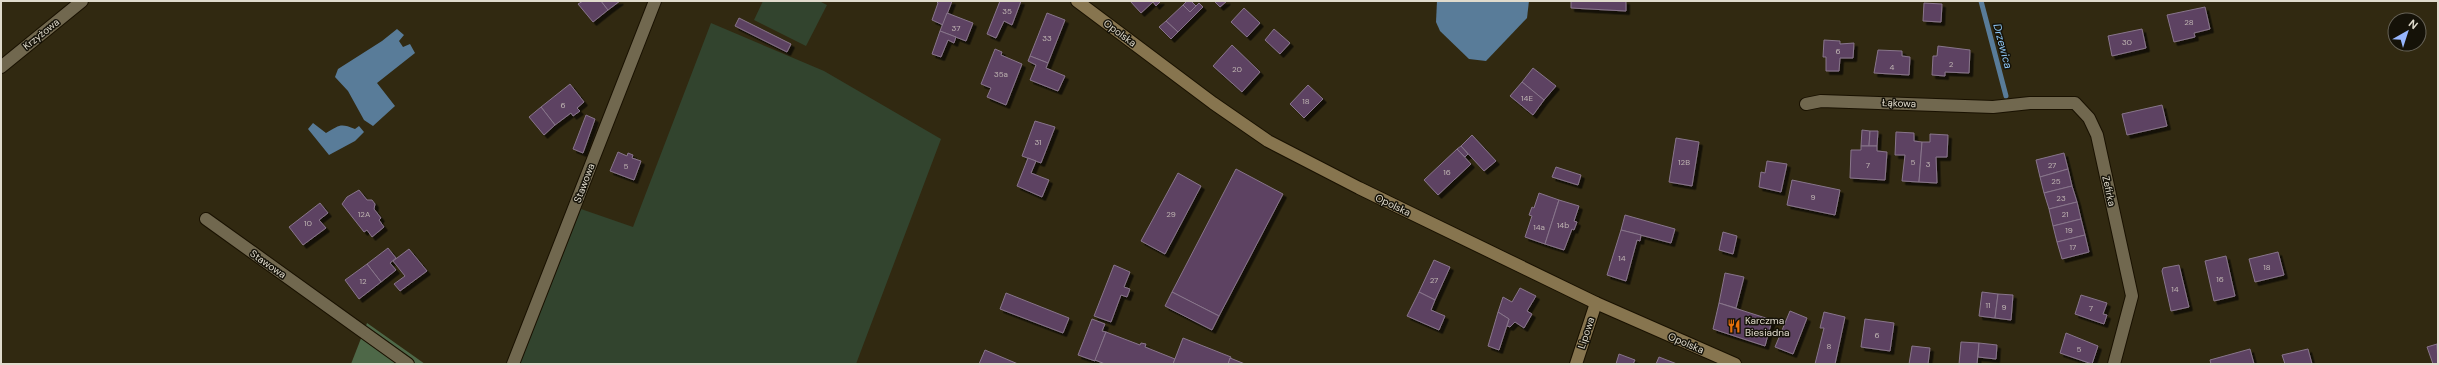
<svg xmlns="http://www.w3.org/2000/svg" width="2439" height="365" font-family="'DM Sans',sans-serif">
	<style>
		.green { fill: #32442e }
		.forest { fill: #4e6848 }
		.water { fill: #597c99 }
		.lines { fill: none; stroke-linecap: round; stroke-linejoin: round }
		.stream { stroke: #597c99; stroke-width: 5 }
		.building { fill: #5d4362; stroke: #88758b; filter: url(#shadow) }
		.street-casing { stroke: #191100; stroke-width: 14 }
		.secondary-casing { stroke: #191100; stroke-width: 14 }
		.street { stroke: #71684f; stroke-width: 12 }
		.secondary { stroke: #87754f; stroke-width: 12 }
		.labels { text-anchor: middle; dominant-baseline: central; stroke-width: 3; stroke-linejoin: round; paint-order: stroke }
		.number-label { font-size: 8px; fill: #bfb5b2 }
		.street-label { font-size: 10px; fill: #e0dbcd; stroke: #151208 }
		.poi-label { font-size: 10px; fill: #e0dbcd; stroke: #151208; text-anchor: start }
		.water-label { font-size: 11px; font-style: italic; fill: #8ec7f6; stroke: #151208 }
	</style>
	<defs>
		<filter id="shadow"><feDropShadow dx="3.5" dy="3.5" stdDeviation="0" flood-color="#0009"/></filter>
	</defs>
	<rect width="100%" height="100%" fill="#312911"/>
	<g class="green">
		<path d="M763 1H819L827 5 806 46 754 20Z"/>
		<path d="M711 23 824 71 941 139 856 364H520L581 209 633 227Z"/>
	</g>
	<path class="forest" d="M367 323 425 364H351Z"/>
	<g class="water">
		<path d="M1437 1H1529L1527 18 1486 61 1469 59 1440 31 1436 22Z"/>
		<path d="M397 29 404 35 399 41 403 47 410 44 415 53 377 83 395 106 373 126 364 120 348 91 335 77 338 69 382 41Z"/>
		<path d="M313 123 326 133C340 125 340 123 355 129L359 126 364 132 355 141 329 155 308 129Z"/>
	</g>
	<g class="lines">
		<path class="stream" d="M1981 1 2006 96"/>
	</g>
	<g class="building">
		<path d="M583 1H601L608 10 593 22 578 4Z"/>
		<path d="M601 1H620L608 10Z"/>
		<path d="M936 1H952L943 25 932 20 938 3Z"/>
		<path d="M1000 1H1021L1012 25 1004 21 996 38 987 34Z"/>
		<path d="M1130 1H1161L1156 6 1153 2 1141 13Z"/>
		<path d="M1187 1H1191L1196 6 1190 12 1183 5Z"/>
		<path d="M1214 1H1227L1220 7Z"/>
		<path d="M1571 1H1626V11L1571 8Z"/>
		<path d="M1199 3 1203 7 1178 32 1166 21 1183 5 1190 12Z"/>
		<path d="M1924 3 1942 4 1941 22 1923 21Z"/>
		<path d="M2205 7 2210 29 2194 33 2195 37 2174 42 2167 15Z"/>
		<path d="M1244 8 1260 23 1247 37 1231 22Z"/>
		<path d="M947 13 973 23 966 41 940 31Z"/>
		<path d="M1047 13 1065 20 1048 63 1030 56Z"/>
		<path d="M739 18 791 44 787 52 735 26Z"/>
		<path d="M1166 21 1178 32 1171 39 1159 27Z"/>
		<path d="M1274 29 1290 43 1280 54 1265 40Z"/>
		<path d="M2142 29 2146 48 2112 56 2108 36Z"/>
		<path d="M940 31 956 37 954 43 948 40 941 57 932 54Z"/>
		<path d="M1824 40 1840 41V44L1854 43 1853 58H1840L1839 71H1826V57H1823Z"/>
		<path d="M1232 45 1260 72 1242 92 1213 66Z"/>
		<path d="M1938 46 1970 50 1969 73 1945 72V76L1932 75 1933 56H1937Z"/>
		<path d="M995 49 1002 52 1001 55 1022 64 1006 105 987 97 991 88 981 84Z"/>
		<path d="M1878 50 1902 51V56L1910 57 1909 75 1874 73Z"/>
		<path d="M1030 56 1048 63 1046 68 1065 76 1058 91 1030 80 1036 65 1028 61Z"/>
		<path d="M1533 68 1556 86 1544 100 1522 82Z"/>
		<path d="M1522 82 1544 100 1533 115 1510 96Z"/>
		<path d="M570 84 584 102 577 108 580 111 573 116 571 113 555 125 541 107Z"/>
		<path d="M1308 85 1323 99 1304 118 1290 104Z"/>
		<path d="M2162 105 2167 126 2127 135 2122 114Z"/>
		<path d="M541 107 555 125 544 135 529 117Z"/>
		<path d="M586 115 595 119 583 153 573 149Z"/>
		<path d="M1035 121 1055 127 1041 163 1022 156Z"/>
		<path d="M1862 130 1870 131 1869 146H1861Z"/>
		<path d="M1870 131H1878L1877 146H1869Z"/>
		<path d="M1896 132 1914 133V141L1922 142 1919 182 1902 181 1905 155H1895Z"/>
		<path d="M1930 134 1948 135 1947 157H1936L1937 183 1919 182 1922 142H1930Z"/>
		<path d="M1472 135 1496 161 1484 171 1461 146Z"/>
		<path d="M1676 138 1699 142 1692 186 1669 182Z"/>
		<path d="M1461 146 1468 154 1465 157 1457 149Z"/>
		<path d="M1861 146H1877V151L1887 152 1885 180 1850 178 1851 150H1861Z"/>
		<path d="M1457 149 1471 164 1438 195 1424 180Z"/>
		<path d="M618 152 627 156 628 153 633 155 632 158 641 161 634 180 610 171Z"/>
		<path d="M2064 153 2068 169 2040 177 2036 160Z"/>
		<path d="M1028 158 1036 161 1031 173 1049 180 1042 197 1017 186Z"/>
		<path d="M1767 161 1787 164 1781 192 1759 187 1761 172 1765 173Z"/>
		<path d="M1556 167 1581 175 1578 185 1552 177Z"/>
		<path d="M1236 169 1283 194 1219 316 1172 292Z"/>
		<path d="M2068 169 2072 186 2044 193 2040 177Z"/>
		<path d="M1178 173 1201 186 1165 254 1141 241Z"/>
		<path d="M1792 180 1840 190 1835 215 1787 205Z"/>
		<path d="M2072 186 2077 202 2049 209 2044 193Z"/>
		<path d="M359 190 367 200H372L375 204 374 209 381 218 379 220 384 227 372 237 367 230 364 232 342 204 347 197Z"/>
		<path d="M1539 193 1559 200 1545 244 1525 237 1532 216 1529 215 1532 207 1534 208Z"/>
		<path d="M1559 200 1579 206 1574 221 1577 222 1574 230 1572 229 1564 250 1545 244Z"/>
		<path d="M2077 202 2081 219 2053 226 2049 209Z"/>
		<path d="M320 203 328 213 319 220 326 228 303 245 289 227Z"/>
		<path d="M1625 215 1675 229 1671 243 1621 230Z"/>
		<path d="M2081 219 2085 235 2057 242 2053 226Z"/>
		<path d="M1621 230 1641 235 1640 241 1637 240 1626 281 1607 275Z"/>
		<path d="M1723 232 1737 236 1733 254 1719 250Z"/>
		<path d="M2085 235 2089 252 2062 259 2057 242Z"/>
		<path d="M388 248 396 258 390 263 396 270 381 282 367 264Z"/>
		<path d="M409 249 427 271 400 291 394 284 405 276 393 261Z"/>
		<path d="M2278 252 2284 275 2255 282 2249 259Z"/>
		<path d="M2226 256 2235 296 2214 301 2205 261Z"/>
		<path d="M1434 260 1450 267 1435 300 1419 292Z"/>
		<path d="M367 264 381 282 359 299 345 280Z"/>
		<path d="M1114 265 1130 272 1124 287 1130 289 1127 297 1121 295 1111 322 1094 316Z"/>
		<path d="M2179 265 2189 307 2171 311 2162 271 2163 268Z"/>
		<path d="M1725 273 1744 277 1736 308 1719 303Z"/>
		<path d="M1520 288 1536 296 1527 311 1532 314 1524 328 1515 322 1510 327 1507 326 1509 319 1498 312 1503 297 1512 302Z"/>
		<path d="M1172 292 1219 316 1212 330 1165 306Z"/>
		<path d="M1419 292 1435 300 1431 310 1445 316 1439 330 1407 316Z"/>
		<path d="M1982 292 1998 294 1995 318 1979 316Z"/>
		<path d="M1006 293 1069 318 1063 333 1000 309Z"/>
		<path d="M1998 294 2013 295 2011 320 1995 318Z"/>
		<path d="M2081 295 2107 303 2103 314 2107 315 2104 324 2075 314Z"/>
		<path d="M1719 303 1772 320 1765 346 1713 329Z"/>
		<path d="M1790 311 1807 318 1793 354 1775 347Z"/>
		<path d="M1498 312 1509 319 1499 350 1488 346Z"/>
		<path d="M1824 312 1845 317 1835 364H1815L1824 328H1820Z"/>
		<path d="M1092 319 1105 324 1102 331 1106 332 1095 361 1078 355Z"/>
		<path d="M1865 319 1894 323 1890 351 1861 347Z"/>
		<path d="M1106 332 1140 345 1141 343 1146 344 1145 347 1175 359 1173 364H1105L1095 360Z"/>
		<path d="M2066 333 2098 346 2092 364 2060 353Z"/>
		<path d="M1183 338 1231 357 1228 364H1173Z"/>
		<path d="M1961 342 1979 343 1977 364H1959Z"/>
		<path d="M1979 343 1997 345 1996 359 1978 357Z"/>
		<path d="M2437 344 2438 364H2433L2427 347Z"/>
		<path d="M1912 346 1930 348 1928 364H1909Z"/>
		<path d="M2250 349 2254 364H2211L2210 360Z"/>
		<path d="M2308 349 2312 364H2285L2282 355Z"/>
		<path d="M985 350 1018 364H979Z"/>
		<path d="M1619 354 1635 360 1633 364H1616Z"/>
		<path d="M1659 357 1677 364H1656Z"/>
		<path d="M1230 358 1245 364H1228Z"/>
	</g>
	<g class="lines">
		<g class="street-casing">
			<g id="street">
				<path d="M1 67 82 1"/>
				<path d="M1806 104 1821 101 1993 107 2030 103H2075L2089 118 2097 135 2132 296 2114 364"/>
				<path d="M206 219 408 364"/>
				<path d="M513 364 655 1"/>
			</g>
		</g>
		<g class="secondary-casing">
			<g id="secondary">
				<path d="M1077 1 1213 103 1268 141 1359 188 1596 303 1735 364"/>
				<path d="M1576 364 1596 303"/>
			</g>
		</g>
		<use href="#street" class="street"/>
		<use href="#secondary" class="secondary"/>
	</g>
	<defs>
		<g id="restaurant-bare" transform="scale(1.08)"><path d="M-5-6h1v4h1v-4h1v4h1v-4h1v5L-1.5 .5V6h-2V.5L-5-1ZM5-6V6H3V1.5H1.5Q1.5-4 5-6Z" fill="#e8710a" stroke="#151208" stroke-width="2.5" paint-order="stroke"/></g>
	</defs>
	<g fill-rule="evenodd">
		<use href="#restaurant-bare" x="1734" y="326"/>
	</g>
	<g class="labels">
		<g class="number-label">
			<text x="1007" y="11">35</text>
			<text x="2189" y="22">28</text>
			<text x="956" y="28">37</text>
			<text x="1047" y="38">33</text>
			<text x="2127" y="42">30</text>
			<text x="1838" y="51">6</text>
			<text x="1951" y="64">2</text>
			<text x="1892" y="67">4</text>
			<text x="1237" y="69">20</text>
			<text x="1001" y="74">35a</text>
			<text x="1527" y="98">14E</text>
			<text x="1306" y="101">18</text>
			<text x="563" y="105">6</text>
			<text x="1038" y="142">31</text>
			<text x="1684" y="162">12B</text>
			<text x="1913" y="162">5</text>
			<text x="1928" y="164">3</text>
			<text x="1868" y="165">7</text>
			<text x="2052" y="165">27</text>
			<text x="626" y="166">5</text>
			<text x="1447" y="172">16</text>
			<text x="2056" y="181">25</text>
			<text x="1813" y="197">9</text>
			<text x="2061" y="198">23</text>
			<text x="364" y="214">12A</text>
			<text x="1171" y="214">29</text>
			<text x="2065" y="214">21</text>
			<text x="308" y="223">10</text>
			<text x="1563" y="225">14b</text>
			<text x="1539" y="227">14a</text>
			<text x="2069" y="230">19</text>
			<text x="2073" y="247">17</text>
			<text x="1622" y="258">14</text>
			<text x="2267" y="267">18</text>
			<text x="2220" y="279">16</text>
			<text x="1434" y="280">27</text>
			<text x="363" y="281">12</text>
			<text x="2175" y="289">14</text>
			<text x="1988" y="305">11</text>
			<text x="2004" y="307">9</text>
			<text x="2091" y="308">7</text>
			<text x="1877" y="335">6</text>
			<text x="1829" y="346">8</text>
			<text x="2079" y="349">5</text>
		</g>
		<g class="street-label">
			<text transform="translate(1120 33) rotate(37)">Opolska</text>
			<text transform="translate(41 34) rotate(-39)">Krzyżowa</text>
			<text transform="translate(1899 103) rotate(2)">Łąkowa</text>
			<text transform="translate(584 183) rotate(-69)">Stawowa</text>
			<text transform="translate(2109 191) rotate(78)">Zefirka</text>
			<text transform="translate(1393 205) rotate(26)">Opolska</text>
			<text transform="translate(268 264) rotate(35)">Stawowa</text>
			<text transform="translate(1586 333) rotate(-72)">Lipowa</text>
			<text transform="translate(1686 343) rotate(23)">Opolska</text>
		</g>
		<g class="poi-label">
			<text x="1745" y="320">Karczma<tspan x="1745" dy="12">Biesiadna</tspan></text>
		</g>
		<g class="water-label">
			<text transform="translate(2003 46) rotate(75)">Drzewica</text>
		</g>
	</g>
	<rect width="2439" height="365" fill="none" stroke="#e0dbcd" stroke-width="4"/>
	<g transform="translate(2407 32) rotate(39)"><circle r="19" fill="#151208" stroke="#666257"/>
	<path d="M0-3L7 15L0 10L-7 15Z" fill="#97b6fd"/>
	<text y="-6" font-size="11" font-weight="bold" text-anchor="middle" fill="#e0dbcd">N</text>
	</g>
</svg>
